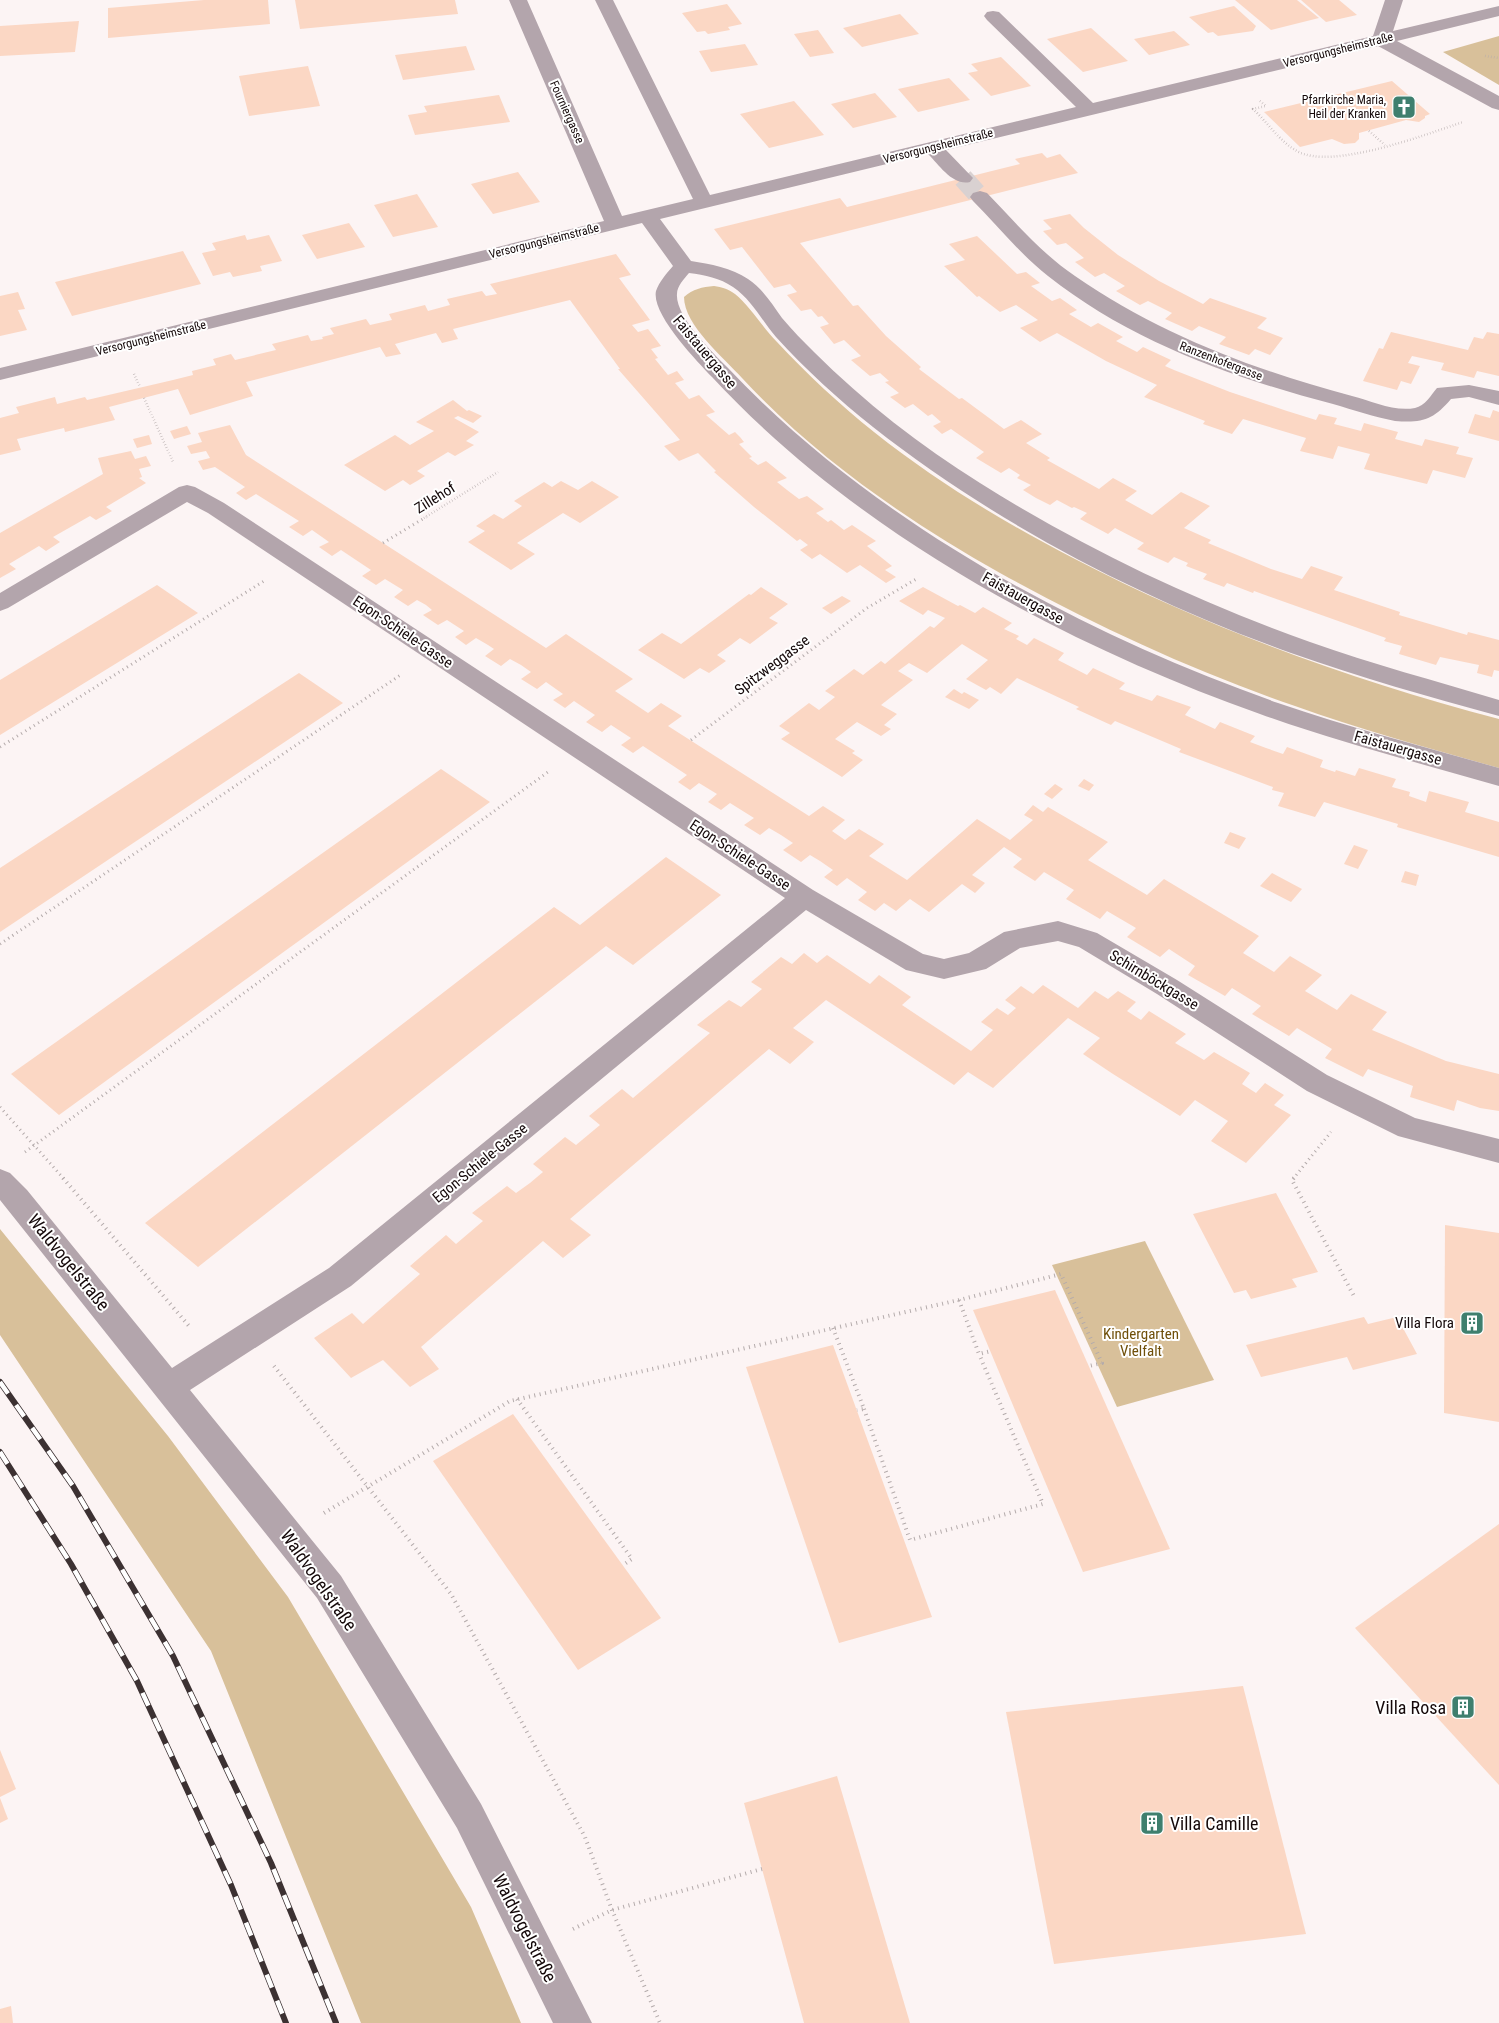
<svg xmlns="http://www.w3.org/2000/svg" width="1499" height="2023" font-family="'Roboto Condensed',sans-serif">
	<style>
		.green { fill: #d8c09a }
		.building { fill: #fbd7c4 }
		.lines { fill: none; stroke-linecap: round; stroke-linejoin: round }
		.minor-tunnel { stroke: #d9d1d1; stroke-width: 20; stroke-dasharray: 20 10; stroke-linecap: butt }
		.path-far2 { stroke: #b4abab; stroke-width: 2.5; stroke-dasharray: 0.5 2.5; stroke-linecap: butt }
		.path-far1 { stroke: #b4abab; stroke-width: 3; stroke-dasharray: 1 4; stroke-linecap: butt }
		.path { stroke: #b4abab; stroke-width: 4; stroke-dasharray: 1 4.5; stroke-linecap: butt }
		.minor { fill: #b3a5ac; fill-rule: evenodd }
		.rail-casing { stroke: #3c3132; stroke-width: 6 }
		.rail { stroke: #fff; stroke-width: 4.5; stroke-dasharray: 14; stroke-linecap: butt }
		.labels { text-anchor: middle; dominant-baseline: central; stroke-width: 4; stroke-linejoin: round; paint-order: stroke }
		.far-street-label { font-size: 12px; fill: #140809; stroke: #fff }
		.far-poi-label { font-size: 12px; fill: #140809; stroke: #fff; text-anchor: end }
		.street-label { font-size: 15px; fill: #140809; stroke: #fff }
		.poi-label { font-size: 15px; fill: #140809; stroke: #fff; text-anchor: end }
		.park-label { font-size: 15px; fill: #6f4f09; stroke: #fff }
		.near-street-label { font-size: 18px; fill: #140809; stroke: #fff }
		.near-poi-label { font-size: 18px; fill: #140809; stroke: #fff; text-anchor: end }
	</style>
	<rect width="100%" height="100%" fill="#fcf4f4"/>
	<g class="green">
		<path d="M1499 36V85L1443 52Z"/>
		<path d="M714 286C722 287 728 289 735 294 750 306 763 328 777 342 807 374 840 405 874 432 937 482 1005 523 1075 559 1210 629 1352 680 1499 719V768C1431 749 1362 730 1295 706 1193 671 1094 625 1000 573 906 520 815 457 742 378 724 358 684 325 684 297 693 289 702 287 714 286Z"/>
		<path d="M0 1229 168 1436 288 1597 471 1907 521 2023H361L211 1651 0 1335Z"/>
		<path d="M1145 1241 1214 1380 1117 1407 1052 1265Z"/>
	</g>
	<g class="building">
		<path d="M204 0H268L270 24 108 38V8Z"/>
		<path d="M295 0H455L458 14 300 29Z"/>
		<path d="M1235 0H1297L1319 18 1271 30Z"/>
		<path d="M1301 0H1339L1357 15 1326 22Z"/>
		<path d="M727 4 742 24 728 27 730 30 708 34 705 31 697 32 682 13Z"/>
		<path d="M1234 6 1256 26 1253 31 1218 36 1213 32 1208 33 1189 17Z"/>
		<path d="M900 14 919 34 862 47 843 28Z"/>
		<path d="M79 21 75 52 0 56V26Z"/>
		<path d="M1091 28 1128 61 1083 72 1047 39Z"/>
		<path d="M818 30 834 53 810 57 794 34Z"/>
		<path d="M1174 31 1190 45 1149 55 1134 39Z"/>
		<path d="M745 44 758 65 711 72 699 51Z"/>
		<path d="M466 46 475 70 403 80 395 55Z"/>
		<path d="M1001 57 1031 86 991 96 968 73 978 71 971 64Z"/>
		<path d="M308 66 320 106 249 116 239 76Z"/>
		<path d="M949 78 970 100 918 112 898 89Z"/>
		<path d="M1392 81 1430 114 1425 116V118L1419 122 1406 120 1359 133V139L1355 143 1344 144 1332 139 1300 147 1264 112Z"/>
		<path d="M875 93 897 117 853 128 831 104Z"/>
		<path d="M499 95 510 122 415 135 408 115 427 112 424 106Z"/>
		<path d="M794 101 824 135 769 148 740 114Z"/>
		<path d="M1042 153 1047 158 1060 154 1078 173 800 243 853 306 858 305 886 336 921 367 919 369 959 399 962 398 1004 429 1021 420 1042 434 1026 443 1050 458 1047 460 1099 489 1113 478 1137 491 1125 500 1152 515 1181 492 1210 506 1184 528 1211 540 1208 543 1271 569 1302 579 1311 566 1343 577 1334 590 1400 612 1399 615 1467 635 1468 632 1499 640V671L1494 670 1492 677 1477 673 1479 665 1440 657 1436 665 1399 654 1402 646 1384 641 1386 638 1254 591 1253 593 1227 583 1224 587 1203 579 1207 574 1186 566 1188 563 1174 557 1168 563 1137 549 1144 543 1115 528 1108 534 1080 519 1087 513 1074 507 1072 508 1057 500 1050 505 1036 498 1023 490 1031 485 1017 478 1020 475 1009 468 1001 473 976 458 984 452 951 429 942 434 933 426 941 422 932 414 928 416 913 404 905 408 890 397 899 393 885 382 889 381 880 373 870 376 851 360 861 356 844 340 834 344 820 327 829 324 822 316 818 317 811 309 801 311 787 295 797 292 790 284 774 288 742 247 730 250 714 229 840 198 847 207 1020 164 1015 159Z"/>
		<path d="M518 172 540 202 493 214 471 184Z"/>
		<path d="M417 194 438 227 393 237 374 205Z"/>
		<path d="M1070 214 1084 228 1118 255 1159 281 1203 304 1210 298 1267 318 1257 328 1283 338 1270 355 1255 349 1249 355 1219 344 1226 337 1199 326 1192 331 1165 319 1172 313 1148 301 1140 305 1116 291 1125 286 1104 273 1095 277 1075 262 1084 258 1066 243 1057 245 1043 231 1052 229 1043 220Z"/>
		<path d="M349 223 365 247 317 259 302 235Z"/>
		<path d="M245 235 247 240 269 235 282 261 260 266 262 271 233 277 230 272 213 276 202 253 216 250 212 243Z"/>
		<path d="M977 236 1017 274 1026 272 1040 283 1031 286 1052 301 1060 298 1077 310 1069 314 1091 327 1098 323 1123 337 1116 341 1137 352 1143 347 1171 360 1165 366 1174 370 1230 392 1287 411 1316 420 1319 414 1337 418 1334 424 1361 431 1364 423 1398 432 1395 439 1422 446 1425 439 1459 447 1456 454 1473 458 1465 478 1433 470 1427 484 1364 469 1370 454 1338 446 1333 459 1300 451 1306 438 1243 419 1232 434 1203 424 1205 421 1144 397 1157 385 1106 361 1057 333 1040 342 1020 328 1038 320 1016 305 1000 312 979 296 977 297 944 266 965 260 949 244Z"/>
		<path d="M183 251 201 284 72 316 55 282Z"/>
		<path d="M616 254 631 275 619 278 650 320 632 325 638 332 648 329 661 346 651 349 658 358 655 359 668 375 677 371 684 380 675 383 689 399 699 395 715 412 706 415 729 435 735 432 740 437 744 442 739 444 752 457 749 458 758 465 766 461 787 478 777 482 787 490 799 499 807 496 824 509 816 513 828 522 831 520 844 530 852 525 876 541 867 546 892 566 885 570 896 577 886 583 860 565 847 573 820 554 812 559 800 550 808 545 800 539 797 541 754 507 714 472 716 471 698 453 679 461 664 446 680 440 618 369H620L570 300 453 329 458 339 442 343 436 333 395 344 401 354 386 357 380 347 246 382 253 396 190 415 178 389 109 407 115 420 65 432 64 428 17 439 21 450 0 455V418L19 413 16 407 55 397 57 404 85 397 87 400 173 380 193 375 192 371 216 365 213 359 231 354 235 360 276 350 272 344 308 335 311 341 323 339 322 337 334 334 330 328 366 319 370 325 392 320 389 314 425 305 428 311 450 305 447 299 482 291 486 296 497 294 490 284Z"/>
		<path d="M18 292 25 309 18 310 27 330 0 336V296Z"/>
		<path d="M1391 332 1468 350 1474 337 1483 339 1487 332 1499 334V376L1477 371 1474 378 1441 370 1444 363 1412 356 1408 363 1420 366 1411 384 1401 381 1397 390 1363 381 1379 348 1383 349Z"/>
		<path d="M453 400 467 411 469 410 482 416 473 423 458 416 454 418 479 432 466 441 474 445 455 456 448 452 417 471 425 476 417 481 410 485 403 480 385 491 344 465 395 435 410 445 434 431 416 422Z"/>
		<path d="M1493 410 1499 412V441L1468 433 1475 414 1490 418Z"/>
		<path d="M230 425 246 455 383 543 546 648 566 634 633 679 615 691 648 713 661 703 682 716 668 726 809 816 823 806 845 820 832 831 845 840 859 829 884 844 869 856 907 880 977 819 1010 840 1033 820 1024 815 1033 805 1043 812 1048 807 1108 842 1088 860 1147 895 1164 879 1259 936 1243 953 1274 972 1290 956 1322 975 1305 991 1337 1010 1351 994 1387 1012 1372 1030 1446 1061 1499 1074V1111L1480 1108 1457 1100 1454 1111 1410 1097 1413 1086 1368 1069 1363 1077 1325 1058 1332 1049 1297 1028 1289 1036 1252 1014 1261 1006 1232 988 1225 996 1188 975 1195 966 1169 949 1160 957 1127 937 1136 928 1107 911 1100 919 1066 899 1074 890 1044 872 1035 881 1013 867 1022 859 1004 847 972 875 985 883 975 893 962 884 929 912 910 899 896 911 884 903 875 911 858 900 867 892 847 878 837 886 824 877 833 870 820 861 810 855 801 862 783 850 793 843 781 835 769 828 760 835 744 825 754 818 730 803 721 810 708 802 717 794 699 783 690 790 678 782 687 775 643 746 633 753 621 745 631 738 611 725 602 732 586 722 595 715 574 701 565 708 553 700 563 694 546 682 537 689 521 679 531 672 521 665 510 659 501 666 485 656 494 649 488 645 476 638 466 645 455 637 464 631 447 620 438 625 423 615 432 610 426 605 417 600 408 606 394 597 403 590 385 579 376 585 362 576 371 570 341 550 332 556 319 547 329 542 322 537 312 530 303 536 289 527 299 521 256 494 246 500 236 493 245 487 215 467 203 470 198 461 210 458 206 451 191 454 187 446 202 442 198 433Z"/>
		<path d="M187 426 191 434 174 439 170 431Z"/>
		<path d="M149 435 152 444 137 448 133 439Z"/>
		<path d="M131 451 135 459 146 456 151 466 139 469 142 477 139 478 146 483 106 507 112 511 96 520 90 516 53 537 60 542 46 551 39 546 9 564 16 569 0 578V533L103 474 98 458Z"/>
		<path d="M561 481 578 490 592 481 619 497 580 523 563 513 517 543 535 554 511 570 468 542 485 531 476 526 494 514 503 519 522 506 514 501 544 482 552 487Z"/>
		<path d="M157 585 198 613 0 735V680Z"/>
		<path d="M761 587 788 604 769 618 778 623 750 644 740 638 731 645 717 655 726 661 709 673 700 668 684 679 638 650 662 633 681 644 749 594 751 595Z"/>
		<path d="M923 587 958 606 960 605 975 613 983 607 1012 623 1004 629 1019 636 1016 639 1027 645 1034 638 1064 653 1058 660 1087 675 1093 668 1125 683 1119 689 1152 701 1157 695 1191 707 1185 715 1215 729 1220 722 1255 736 1250 742 1266 748 1283 754 1287 747 1323 760 1320 767 1335 772 1336 770 1355 776 1359 768 1396 779 1392 787 1410 792 1409 796 1426 802 1429 791 1469 802 1465 812 1499 822V857L1397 827 1398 824 1324 802 1315 817 1278 806 1284 793 1272 790 1273 787 1179 752 1181 749 1115 721 1111 725 1076 709 1079 707 1017 678 1001 694 990 687 986 690 966 679 988 660 962 644 927 673 909 663 898 671 913 680 881 705 897 714 884 725 891 729 881 736 857 722 835 739 855 751 852 753 863 760 842 777 781 739 790 733 779 726 809 703 819 710 835 697 825 691 854 669 863 675 881 661 885 664 930 626 934 628 945 618 928 610 923 615 899 601Z"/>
		<path d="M842 596 851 601 831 614 822 608Z"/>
		<path d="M299 673 343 703 0 932V868Z"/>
		<path d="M954 689 962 694 964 692 979 700 969 709 945 697Z"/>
		<path d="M441 769 490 802 59 1115 11 1074Z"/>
		<path d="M1084 779 1094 785 1089 791 1078 786Z"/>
		<path d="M1055 784 1063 789 1052 799 1044 794Z"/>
		<path d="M1230 832 1246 838 1239 849 1224 843Z"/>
		<path d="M1354 845 1368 850 1358 869 1344 864Z"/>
		<path d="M666 857 721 895 633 965 606 946 198 1267 145 1223 554 907 580 925Z"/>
		<path d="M1405 871 1419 875 1416 886 1401 882Z"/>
		<path d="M1272 873 1302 889 1291 902 1260 886Z"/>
		<path d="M804 953 817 963 827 955 870 984 879 975 911 997 902 1005 971 1051 993 1030 981 1022 997 1008 1008 1015 1016 1008 1005 1000 1021 986 1033 994 1043 985 1078 1008 1095 991 1108 999 1118 991 1136 1002 1127 1011 1141 1020 1149 1011 1186 1034 1175 1043 1189 1051 1204 1060 1214 1052 1250 1073 1242 1084 1256 1093 1265 1083 1284 1095 1274 1105 1291 1115 1246 1163 1211 1141 1228 1121 1195 1100 1180 1116 1113 1074 1083 1054 1100 1038 1068 1018 993 1088 968 1072 954 1085 826 1000 793 1028 814 1042 790 1064 769 1049 570 1219 591 1235 563 1258 543 1241 421 1347 439 1369 410 1387 383 1360 351 1378 314 1338 352 1313 363 1324 420 1274 410 1266 446 1235 456 1244 483 1221 472 1213 507 1186 516 1193 530 1183 543 1172 533 1164 565 1137 576 1145 600 1125 589 1116 622 1089 633 1098 710 1033 697 1025 729 1000 741 1007 762 989 751 982 781 957 792 964Z"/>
		<path d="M1276 1193 1318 1272 1292 1279 1297 1287 1251 1299 1246 1290 1234 1293 1193 1214Z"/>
		<path d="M1445 1225 1499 1233V1422L1444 1413Z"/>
		<path d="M1055 1290 1170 1549 1083 1572 973 1310Z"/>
		<path d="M1364 1317 1368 1324 1397 1317 1417 1354 1353 1370 1347 1357 1261 1377 1246 1345Z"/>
		<path d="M833 1345 932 1617 839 1643 746 1367Z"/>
		<path d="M513 1414 661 1618 578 1670 433 1461Z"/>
		<path d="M1499 1524V1785L1355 1628Z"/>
		<path d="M1243 1686 1306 1934 1054 1964 1006 1712Z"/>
		<path d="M0 1750 16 1789 0 1797Z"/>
		<path d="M837 1776 910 2023H804L744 1803Z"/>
		<path d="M0 1798 8 1819 0 1823Z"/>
		<path d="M11 2006 13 2023H0V2009Z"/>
	</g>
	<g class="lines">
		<path class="minor-tunnel" d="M963 178 980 197"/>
		<g class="path-far2">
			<path d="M1485 56 1499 58"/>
			<path d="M1260 101 1266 106 1253 109C1267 122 1280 142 1297 151 1331 171 1427 134 1463 122"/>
			<path d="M1369 131 1385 145"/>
			<path d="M134 374 140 387"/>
			<path d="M144 398 173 462"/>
			<path d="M424 518 498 472"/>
		</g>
		<g class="path-far1">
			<path d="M383 543 426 517"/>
			<path d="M691 740 867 608 918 578"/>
			<path d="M0 747 264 581"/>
			<path d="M0 944 402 674"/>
			<path d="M0 1107 64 1179"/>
			<path d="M25 1152 548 772"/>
			<path d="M1293 1179 1331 1132"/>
		</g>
		<g class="path">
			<path d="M63 1178 189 1326"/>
			<path d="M1294 1178 1292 1180 1355 1298"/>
			<path d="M959 1300 979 1354 991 1351"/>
			<path d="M833 1328 864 1409 857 1410"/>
			<path d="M274 1366 451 1594 585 1837 612 1910 660 2023"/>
			<path d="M517 1399 632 1559 623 1565"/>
			<path d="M864 1409 910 1540 1043 1504 979 1354"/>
			<path d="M324 1513 510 1401 959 1300 1061 1274 1102 1363 1089 1366"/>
			<path d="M573 1929 612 1910 762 1869"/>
		</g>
		<g class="minor">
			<path d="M509 0H527L622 216 693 199 595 0H613L710 195 1076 107 987 20 984 16 987 12 993 11 999 12 1093 103 1373 36 1385 0H1403L1393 31 1499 6V16L1397 41 1499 96V110L1492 108 1378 46 946 150 973 178 970 182C953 186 940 166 928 154L660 219 691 261C710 264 732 268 748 279 763 289 772 304 782 318 792 330 803 341 814 352 864 402 921 446 980 483 1083 548 1195 601 1310 642 1372 664 1436 681 1499 700V716C1429 697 1359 677 1291 653 1142 599 999 526 873 427 839 400 806 370 776 337 762 321 752 300 733 287 720 278 705 275 689 273 684 279 677 286 677 294 675 316 712 352 727 367 873 522 1078 632 1278 703 1351 728 1425 747 1499 768V786C1419 763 1338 742 1260 714 1061 643 857 533 712 377 697 361 651 314 656 291 659 282 667 273 673 266L642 223 0 380V368L604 221Z"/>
			<path d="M980 191 987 193C1015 222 1041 253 1075 276 1159 334 1254 370 1352 396 1372 401 1394 412 1415 408 1425 406 1431 395 1437 388L1469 385 1499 391V405L1469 397 1451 399C1433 420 1423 423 1395 421 1374 417 1354 410 1333 404 1233 378 1130 341 1048 276 1020 254 998 226 973 201L970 197 973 193Z"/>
			<path d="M187 485 195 487 224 503 813 890 923 954 944 959 969 953 1004 932 1058 921 1097 933 1177 980 1327 1075 1415 1118 1499 1139V1163L1398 1136 1307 1091 1157 994 1079 947 1058 941 1020 948 986 969 944 979 906 970 806 910 351 1286 190 1390 341 1576 481 1804 592 2023H553L457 1828 317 1598 0 1200V1169L10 1173 27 1190 172 1368 329 1268 785 898 208 513 187 502 8 608 0 611V593L179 487Z"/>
		</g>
		<g class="rail-casing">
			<g id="rail">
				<path d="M0 1382 73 1486 173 1656 271 1863 336 2023"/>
				<path d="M0 1452 71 1564 137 1681 231 1885 286 2023"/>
			</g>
		</g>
		<use href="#rail" class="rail"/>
	</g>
	<defs>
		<g id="church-square" transform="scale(1.25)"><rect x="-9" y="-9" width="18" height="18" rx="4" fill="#3f7f6e" stroke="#fff"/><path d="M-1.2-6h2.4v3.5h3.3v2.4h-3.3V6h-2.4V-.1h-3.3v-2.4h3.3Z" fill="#fff"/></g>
		<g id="building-square" transform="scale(1.25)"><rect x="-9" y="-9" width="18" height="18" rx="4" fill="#3f7f6e" stroke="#fff"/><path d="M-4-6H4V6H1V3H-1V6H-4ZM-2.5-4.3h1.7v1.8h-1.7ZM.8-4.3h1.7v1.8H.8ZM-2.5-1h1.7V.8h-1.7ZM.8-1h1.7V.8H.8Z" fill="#fff"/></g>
	</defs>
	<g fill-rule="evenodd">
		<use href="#church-square" x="1404" y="107"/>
		<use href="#building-square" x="1472" y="1323"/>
		<use href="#building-square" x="1463" y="1707"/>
		<use href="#building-square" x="1152" y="1823"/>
	</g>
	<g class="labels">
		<g class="far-street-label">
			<text transform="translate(1338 50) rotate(-14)">Versorgungsheimstraße</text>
			<text transform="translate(567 112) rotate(66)">Fourniergasse</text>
			<text transform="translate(938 146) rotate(-14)">Versorgungsheimstraße</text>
			<text transform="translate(544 241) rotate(-14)">Versorgungsheimstraße</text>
			<text transform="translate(151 338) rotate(-14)">Versorgungsheimstraße</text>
			<text transform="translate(1221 361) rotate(21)">Ranzenhofergasse</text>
		</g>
		<g class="far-poi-label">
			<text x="1386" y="100">Pfarrkirche Maria,<tspan x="1386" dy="14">Heil der Kranken</tspan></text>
		</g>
		<g class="street-label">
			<text transform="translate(705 352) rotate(50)">Faistauergasse</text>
			<text transform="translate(435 498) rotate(-32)">Zillehof</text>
			<text transform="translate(1023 598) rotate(29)">Faistauergasse</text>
			<text transform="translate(403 632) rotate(34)">Egon-Schiele-Gasse</text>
			<text transform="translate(772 665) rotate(-37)">Spitzweggasse</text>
			<text transform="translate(1398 748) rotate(16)">Faistauergasse</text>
			<text transform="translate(740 855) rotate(33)">Egon-Schiele-Gasse</text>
			<text transform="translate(1154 980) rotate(31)">Schirnböckgasse</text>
			<text transform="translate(480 1163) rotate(-39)">Egon-Schiele-Gasse</text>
		</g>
		<g class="poi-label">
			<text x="1454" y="1323">Villa Flora</text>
		</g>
		<g class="park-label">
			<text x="1141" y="1334">Kindergarten<tspan x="1141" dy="17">Vielfalt</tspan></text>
		</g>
		<g class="near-street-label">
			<text transform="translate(69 1262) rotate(51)">Waldvogelstraße</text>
			<text transform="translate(319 1580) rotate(55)">Waldvogelstraße</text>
			<text transform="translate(525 1928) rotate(63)">Waldvogelstraße</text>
		</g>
		<g class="near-poi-label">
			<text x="1446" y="1707">Villa Rosa</text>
			<text x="1170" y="1823" text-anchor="start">Villa Camille</text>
		</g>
	</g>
</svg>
